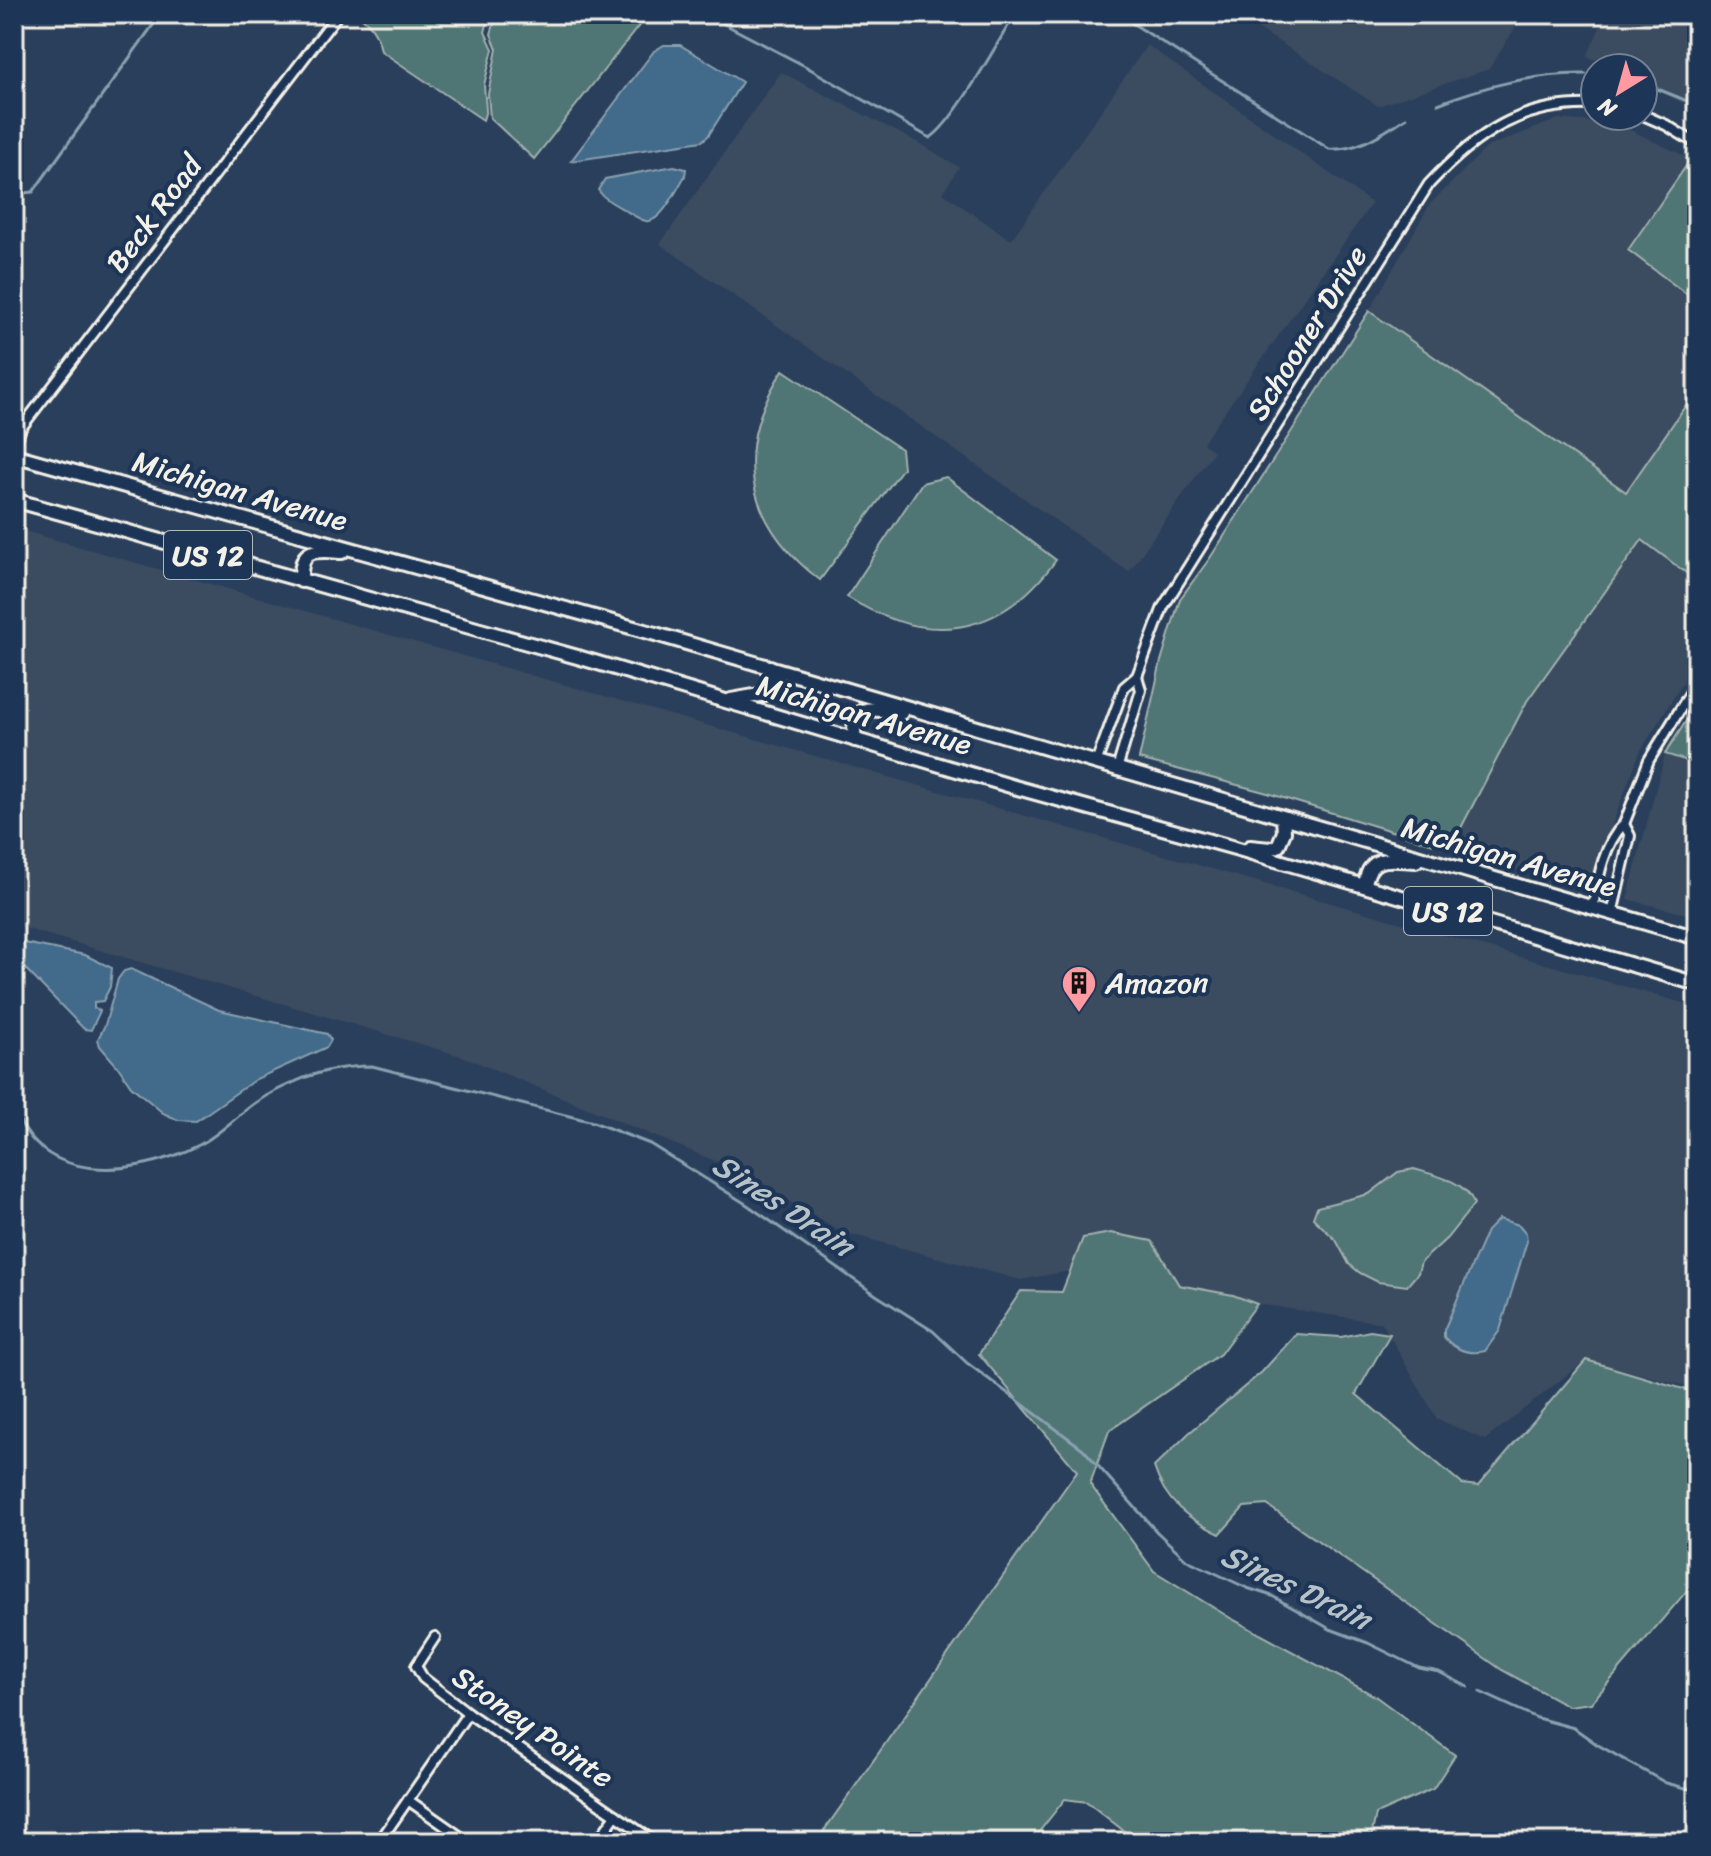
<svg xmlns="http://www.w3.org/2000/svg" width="1711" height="1856" font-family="Sriracha,sans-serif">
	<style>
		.built { fill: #3a4b60 }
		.green { fill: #507475; stroke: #a2b2ae; stroke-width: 2 }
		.water { fill: #426b8a; stroke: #89a1b0; stroke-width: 2 }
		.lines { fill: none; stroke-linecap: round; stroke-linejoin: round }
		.stream { stroke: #89a1b0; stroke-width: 3 }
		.minor-casing { stroke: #f4f1e8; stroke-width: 14 }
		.primary-casing { stroke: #f4f1e8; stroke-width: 18 }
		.minor { stroke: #1d3557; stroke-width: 8 }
		.primary { stroke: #1d3557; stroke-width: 12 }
		.labels { text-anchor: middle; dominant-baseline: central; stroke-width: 8; stroke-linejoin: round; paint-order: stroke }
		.shield { fill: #1d3557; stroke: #b4b9bc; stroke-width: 2 }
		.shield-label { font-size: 28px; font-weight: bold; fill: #f4f1e8 }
		.street-label { font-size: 30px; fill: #f4f1e8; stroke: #1d3557 }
		.poi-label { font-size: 30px; fill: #f4f1e8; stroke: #1d3557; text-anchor: start }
		.water-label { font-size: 32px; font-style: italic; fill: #b6c2c7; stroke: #1d3557 }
	</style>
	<rect width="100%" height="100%" fill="#2a3f5b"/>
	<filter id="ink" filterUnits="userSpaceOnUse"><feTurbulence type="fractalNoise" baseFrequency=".0125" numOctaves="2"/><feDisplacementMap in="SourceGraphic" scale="16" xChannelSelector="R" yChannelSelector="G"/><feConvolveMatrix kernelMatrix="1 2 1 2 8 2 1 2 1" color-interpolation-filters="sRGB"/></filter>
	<g filter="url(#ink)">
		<g class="built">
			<path d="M1236 14H1524L1489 69 1378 106Z"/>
			<path d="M1606 14H1697V110L1643 83V68H1612L1587 56Z"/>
			<path d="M1147 45 1372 203 1203 443 1214 451 1129 572 660 244 781 72 919 143 959 167 943 193 1011 240Z"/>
			<path d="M1558 119 1618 124 1691 159 1628 250 1697 302V389L1626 492 1369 311 1430 204 1487 147Z"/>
			<path d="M14 528 1697 1007V1389L1586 1360 1485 1440 1437 1419 1382 1323 1257 1304 1179 1285 1083 1238 1070 1271 1020 1280 839 1231 739 1171 464 1057 14 925Z"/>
			<path d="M1642 540 1697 581V660L1640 752 1586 893 1450 849 1527 701Z"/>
			<path d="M1665 754 1697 764V917L1627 899Z"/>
		</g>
		<g class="green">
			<path d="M357 14H490L485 32 493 49 484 85 486 110 483 120 381 51C378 34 371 24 357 14Z"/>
			<path d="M497 14H648L534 159 490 118 488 94 497 49 491 34Z"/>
			<path d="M1691 159 1697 163V302L1628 250Z"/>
			<path d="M1369 311 1626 492 1697 389V581L1642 540 1527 701 1450 849 1264 792 1139 759 1161 661 1180 599 1210 558Z"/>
			<path d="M783 370 901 449 903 468 820 580C744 522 732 449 783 370Z"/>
			<path d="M946 477 1056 560C1000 638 927 647 847 597L922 483Z"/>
			<path d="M1697 704V764L1665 754Z"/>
			<path d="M1414 1169C1434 1175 1467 1181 1474 1204L1447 1238 1421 1262 1418 1273 1407 1286 1378 1282 1360 1273 1349 1264 1336 1240 1313 1218 1317 1207 1369 1194 1398 1172Z"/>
			<path d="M1111 1233 1152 1241 1179 1285 1233 1295 1257 1304 1220 1354 1109 1431 1090 1484 1154 1571 1232 1619 1375 1696 1455 1755 1433 1789 1376 1814 1370 1842H1138L1087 1802 1065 1799 1031 1842H816L1077 1471 979 1354 1021 1291 1062 1292 1083 1238Z"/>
			<path d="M1370 1331 1390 1334 1356 1394 1462 1484 1478 1486 1586 1360 1697 1393V1579L1591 1703 1568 1706 1502 1670 1267 1505 1244 1507 1220 1534C1188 1519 1165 1502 1154 1467L1189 1433 1262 1372 1296 1334 1341 1337Z"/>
		</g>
		<g class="water">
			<path d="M664 45H680L742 82 708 136 702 141 571 161 654 51Z"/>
			<path d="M674 166 686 169 685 176C678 187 661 224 646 221 638 219 630 213 623 209 614 204 604 199 598 190L605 179Z"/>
			<path d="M14 941 85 955 112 968 110 987 103 1001 94 1002V1008L100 1011 91 1030 84 1029 14 957Z"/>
			<path d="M131 969 219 1010 327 1034 331 1040 327 1047 256 1079 196 1121 178 1120 163 1113 131 1086 118 1067 100 1046 98 1039 105 1025 118 979 124 971Z"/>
			<path d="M1499 1219 1519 1225 1526 1233 1527 1241 1500 1330 1485 1351C1468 1355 1455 1350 1444 1337V1330L1487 1231Z"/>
		</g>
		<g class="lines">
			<g class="stream">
				<path d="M705 14 805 66 930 138C954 123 998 42 1015 14"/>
				<path d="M1118 14 1329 149C1359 151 1382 133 1406 118"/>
				<path d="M1643 83 1697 105"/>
				<path d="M1438 104C1483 86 1538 73 1586 74"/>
				<path d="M14 194 33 192 161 14"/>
				<path d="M14 1105C38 1188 138 1176 199 1145 221 1134 238 1114 258 1101 268 1094 279 1089 290 1084 317 1071 342 1066 372 1066L593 1122 650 1144 746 1204 876 1295 933 1331 967 1363 1083 1449 1157 1532 1187 1560 1247 1588 1272 1596 1330 1629 1368 1643 1419 1668 1439 1672 1468 1687"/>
				<path d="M1480 1692 1537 1718 1574 1728 1598 1745 1666 1783 1697 1791"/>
			</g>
			<g class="minor-casing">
				<g id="minor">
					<path d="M1643 115 1666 125 1697 144"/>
					<path d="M14 447 21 428 338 14"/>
					<path d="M1137 676 1163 607 1429 184C1477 133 1522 102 1595 105"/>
					<path d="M1096 763 1124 687 1137 676 1141 690 1117 769"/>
					<path d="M1624 824 1649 760 1697 682"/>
					<path d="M1593 907C1598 879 1603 845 1624 824L1630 836 1612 914"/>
					<path d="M435 1637 416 1666 423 1678 468 1713 655 1842"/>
					<path d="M408 1800 468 1842"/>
					<path d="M379 1842 468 1713"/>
					<path d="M597 1842 616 1815"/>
				</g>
			</g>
			<g class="primary-casing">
				<g id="primary">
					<path d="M14 455 652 633 1697 938"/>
					<path d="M14 500 581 658 1014 787 1235 848 1697 984"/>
					<path d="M301 581C300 547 313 550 342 552"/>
					<path d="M731 700 765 694 773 682 770 667"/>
					<path d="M855 740C849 700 874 709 901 713"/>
					<path d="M1250 847 1270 849 1278 846 1284 832 1283 818"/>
					<path d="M1365 886C1368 853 1390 860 1416 861"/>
				</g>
			</g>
			<use href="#minor" class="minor"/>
			<use href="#primary" class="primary"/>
		</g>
	</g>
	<defs>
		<g id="building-pin" transform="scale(1.8)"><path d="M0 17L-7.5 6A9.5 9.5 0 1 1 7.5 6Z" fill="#ff9aa2" stroke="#1d3557"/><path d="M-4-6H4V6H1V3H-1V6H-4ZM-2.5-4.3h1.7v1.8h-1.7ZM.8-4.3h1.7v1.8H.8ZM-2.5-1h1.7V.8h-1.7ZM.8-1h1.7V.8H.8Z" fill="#111"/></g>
	</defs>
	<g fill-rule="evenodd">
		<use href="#building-pin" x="1079" y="983"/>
	</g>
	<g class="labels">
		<g class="shield">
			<rect x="164" y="531" width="88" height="48" rx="6"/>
			<rect x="1404" y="887" width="88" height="48" rx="6"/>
		</g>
		<g class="shield-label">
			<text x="208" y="555">US 12</text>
			<text x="1448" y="911">US 12</text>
		</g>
		<g class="street-label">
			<text transform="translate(154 214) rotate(-53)">Beck Road</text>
			<text transform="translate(1307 333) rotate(-58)">Schooner Drive</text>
			<text transform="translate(240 491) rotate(16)">Michigan Avenue</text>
			<text transform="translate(864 715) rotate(16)">Michigan Avenue</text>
			<text transform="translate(1509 857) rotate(16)">Michigan Avenue</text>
			<text transform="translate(533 1727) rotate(35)">Stoney Pointe</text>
		</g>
		<g class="poi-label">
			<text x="1105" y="983">Amazon</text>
		</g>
		<g class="water-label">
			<text transform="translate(783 1205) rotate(33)">Sines Drain</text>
			<text transform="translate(1296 1587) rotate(25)">Sines Drain</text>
		</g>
	</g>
	<rect width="1711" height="1856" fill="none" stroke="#1d3557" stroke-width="48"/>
	<rect x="24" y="24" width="1663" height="1808" fill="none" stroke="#f4f1e8" stroke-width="3" filter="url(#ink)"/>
	<g transform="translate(1619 92) rotate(217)"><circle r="38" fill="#1d3557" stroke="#738091" stroke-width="2"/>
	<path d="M0-6L14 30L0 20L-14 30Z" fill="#ff9aa2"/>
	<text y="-12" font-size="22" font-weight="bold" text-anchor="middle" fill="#f4f1e8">N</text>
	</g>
</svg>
